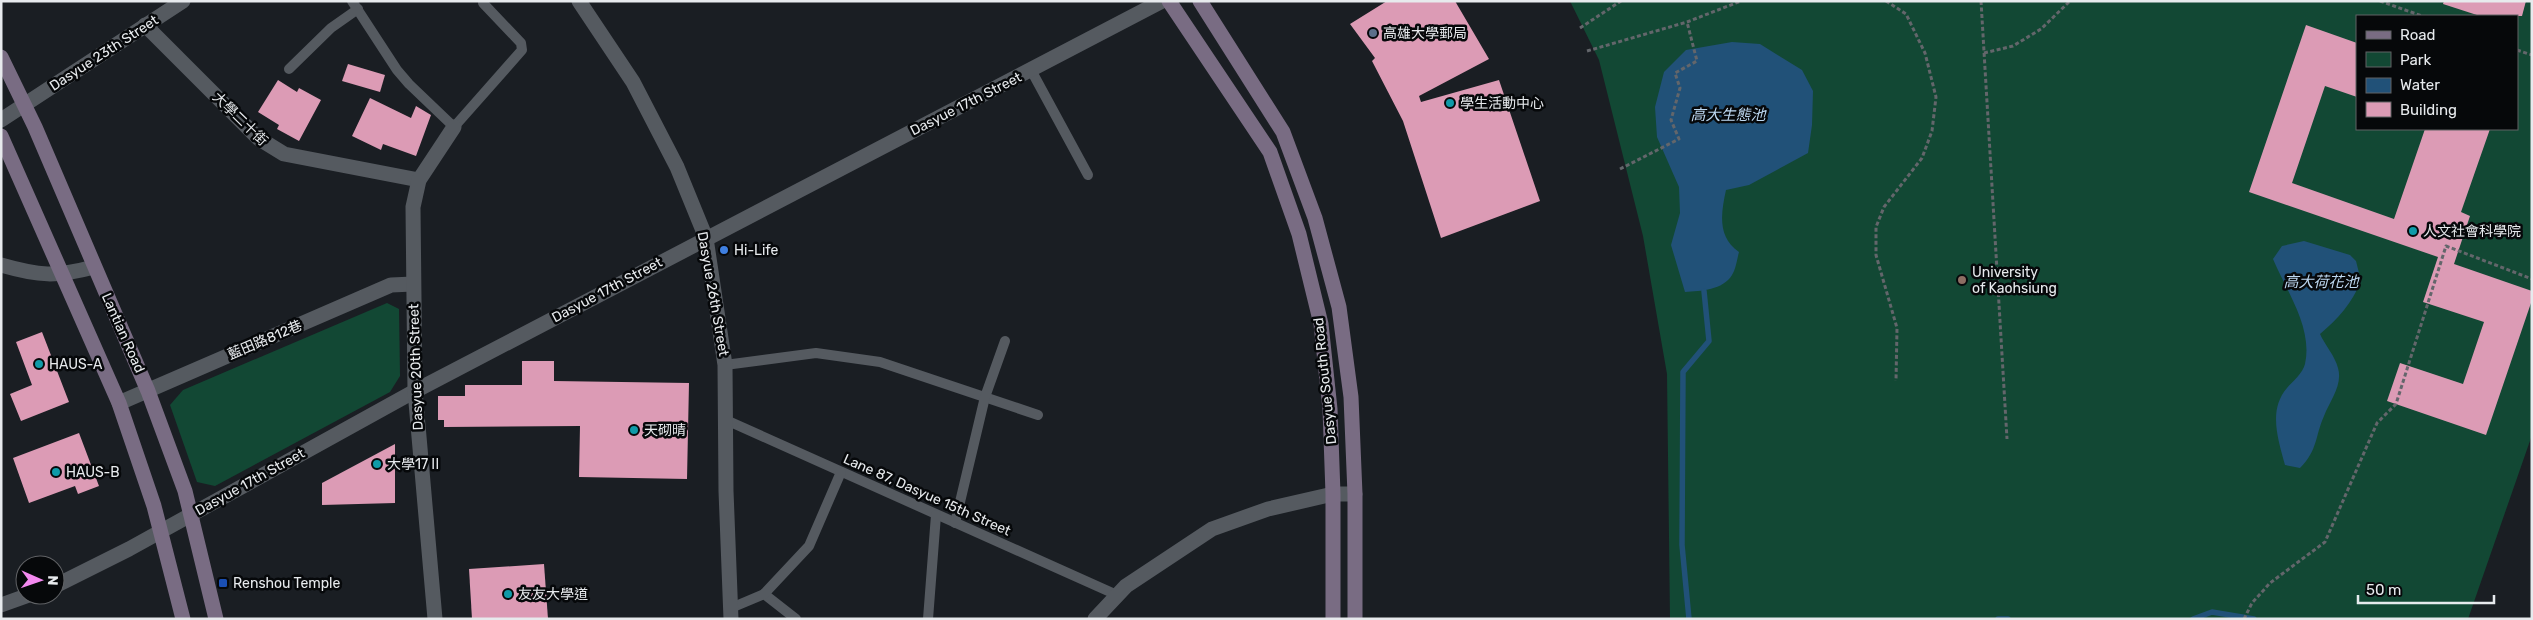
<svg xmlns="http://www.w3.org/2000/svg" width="2533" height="620" font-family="Rubik,'Noto Sans TC',sans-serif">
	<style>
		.green { fill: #124834; fill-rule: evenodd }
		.water { fill: #215178 }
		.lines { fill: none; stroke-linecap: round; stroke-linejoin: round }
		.stream { stroke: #215178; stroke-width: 5.5 }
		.building { fill: #dc9bb5 }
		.path { stroke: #63666b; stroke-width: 3; stroke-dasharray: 4 2.5; stroke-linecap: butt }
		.lane { stroke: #555a60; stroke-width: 10 }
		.street { stroke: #555a60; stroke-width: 15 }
		.secondary { stroke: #796c83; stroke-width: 15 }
		.service-dot { fill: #5c6f8a; stroke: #06080a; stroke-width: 2 }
		.culture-dot { fill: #0f9aa8; stroke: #06080a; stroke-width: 2 }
		.shop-dot { fill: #3f7fe0; stroke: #06080a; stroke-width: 2 }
		.education-dot { fill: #8d6e63; stroke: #06080a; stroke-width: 2 }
		.transit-dot { fill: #1a4fb4; stroke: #06080a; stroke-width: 2 }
		.labels { text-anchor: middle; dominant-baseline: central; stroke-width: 5; stroke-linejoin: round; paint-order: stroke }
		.poi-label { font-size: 14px; fill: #e7eaed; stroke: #06080a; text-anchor: start }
		.street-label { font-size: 14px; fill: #e7eaed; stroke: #06080a }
		.water-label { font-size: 15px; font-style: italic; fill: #bed9f2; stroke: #06080a }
	</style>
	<rect width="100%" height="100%" fill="#1a1e23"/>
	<g class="green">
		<path d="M1570 1H2532V435L2468 619H1670L1667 374 1643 236 1599 60ZM2357 16H2517V129H2357Z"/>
		<path d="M387 303 399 309 400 376 390 392 215 486 197 482 170 405 183 390Z"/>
	</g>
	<g class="water">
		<path d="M1732 42 1760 44 1802 70 1813 91 1812 125 1808 153 1749 185 1726 190C1721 213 1717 237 1739 252 1737 259 1736 269 1732 275 1723 290 1701 291 1685 292L1671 245 1680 213 1679 187 1657 137 1655 107 1664 72 1686 50Z"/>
		<path d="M2304 241 2350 255 2356 261 2361 281C2352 303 2338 319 2320 334 2325 345 2335 356 2338 368 2343 385 2330 401 2324 416 2315 436 2318 450 2300 468L2285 465C2278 439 2268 410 2287 388 2292 382 2303 373 2305 364 2313 328 2287 292 2273 259L2282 246Z"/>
	</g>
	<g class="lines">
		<g class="stream">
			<path d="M1689 619 1682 545 1683 372 1709 341 1704 291"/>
			<path d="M1998 619H2008"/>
			<path d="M2193 619 2212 612 2254 619"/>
		</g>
	</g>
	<g class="building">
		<path d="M1387 1H1455L1489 59 1419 96 1421 102 1499 80 1540 201 1441 238 1403 121 1372 61 1375 58 1350 24Z"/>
		<path d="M2444 1H2526L2522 16H2480L2443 4Z"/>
		<path d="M2306 25 2357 43V97L2325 86 2292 183 2394 219 2425 129H2490L2461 212 2470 216 2454 264 2532 291V300L2486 435 2387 401 2400 363 2463 384 2484 322 2423 302 2438 257 2249 192Z"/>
		<path d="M348 64 385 75 380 92 342 81Z"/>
		<path d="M278 80 297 92 299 88 321 100 299 141 277 129 279 125 258 112Z"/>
		<path d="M370 98 411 118 416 106 431 115 416 156 383 144 381 150 352 136Z"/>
		<path d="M42 332 69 402 21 421 10 394 32 385 16 342Z"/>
		<path d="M522 361H554V381L689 383 687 479 579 477 580 426 444 427V420H438V396H465V385H522Z"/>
		<path d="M79 433 99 486 78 494 75 486 29 503 13 458Z"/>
		<path d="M395 444V503L322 505V483Z"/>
		<path d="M544 564 548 619H472L469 569Z"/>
	</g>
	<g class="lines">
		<g class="path">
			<path d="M1886 1 1906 14 1925 53 1936 97 1932 131 1922 158 1884 207 1876 227V255L1897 328 1896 381"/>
			<path d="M1981 1 2007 439"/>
			<path d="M2380 1 2422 16"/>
			<path d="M1580 28 1621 1"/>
			<path d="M2517 50 2532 55"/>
			<path d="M1587 51 1687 22 1741 1"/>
			<path d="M1984 53 2013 46 2041 29 2070 1"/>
			<path d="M1620 169 1679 139 1671 120 1680 88 1675 73 1697 61 1687 22"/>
			<path d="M2244 619 2252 603 2270 583 2325 542 2377 423 2396 404 2446 246 2532 279"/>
		</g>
		<g class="lane">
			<path d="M352 1 397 70 409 84 454 127 522 50 521 43 483 3"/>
			<path d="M289 69 331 28 358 9"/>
			<path d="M1031 70 1088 175"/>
			<path d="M725 365 816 353 880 362 1038 415"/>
			<path d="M726 420 1117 595"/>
			<path d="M955 523 985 397 1005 341"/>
			<path d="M764 594 796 619"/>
			<path d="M731 608 764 594 809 546 841 472"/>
			<path d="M928 619 936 515"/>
		</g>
		<g class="street">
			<path d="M579 1 633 82 677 167 706 238 725 365 726 491 731 619"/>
			<path d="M145 25 258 138 284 154 419 180"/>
			<path d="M1 120 183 1"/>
			<path d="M1 265C39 276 56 277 94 267"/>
			<path d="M119 403 391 285 413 284"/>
			<path d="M55 586 129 549 415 391 1162 1"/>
			<path d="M1 605 29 595"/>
			<path d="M435 619 415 391 413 207 419 180 454 127"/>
			<path d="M1095 619 1126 586 1212 529 1268 509 1333 494H1355"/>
		</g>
		<g class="secondary">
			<path d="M1169 1 1270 152 1299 234 1321 324 1330 409 1333 494V619"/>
			<path d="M1200 1 1283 132 1315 218 1339 307 1351 397 1355 494V619"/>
			<path d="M1 57 35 127 148 391 185 491 216 619"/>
			<path d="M1 136 119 403 154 506 183 619"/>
		</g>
	</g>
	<circle class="service-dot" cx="1373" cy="33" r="5"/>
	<g class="culture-dot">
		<circle cx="1450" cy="103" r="5"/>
		<circle cx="2413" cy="231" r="5"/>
		<circle cx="39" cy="364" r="5"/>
		<circle cx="634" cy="430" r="5"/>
		<circle cx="377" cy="464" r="5"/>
		<circle cx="56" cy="472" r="5"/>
		<circle cx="508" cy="594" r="5"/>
	</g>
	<circle class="shop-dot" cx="724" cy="250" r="5"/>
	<circle class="education-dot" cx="1962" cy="280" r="5"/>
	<rect class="transit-dot" x="218" y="578" width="10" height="10" rx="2.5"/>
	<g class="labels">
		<g class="poi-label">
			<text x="1383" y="33">高雄大學郵局</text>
			<text x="1460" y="103">學生活動中心</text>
			<text x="2423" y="231">人文社會科學院</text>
			<text x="734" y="250">Hi-Life</text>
			<text x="1972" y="272">University<tspan x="1972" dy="16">of Kaohsiung</tspan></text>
			<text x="49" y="364">HAUS-A</text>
			<text x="644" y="430">天砌晴</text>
			<text x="387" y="464">大學17Ⅱ</text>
			<text x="66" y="472">HAUS-B</text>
			<text x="233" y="583">Renshou Temple</text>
			<text x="518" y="594">友友大學道</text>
		</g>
		<g class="street-label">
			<text transform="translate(104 53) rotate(-33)">Dasyue 23th Street</text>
			<text transform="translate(966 104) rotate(-27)">Dasyue 17th Street</text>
			<text transform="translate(240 119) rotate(44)">大學二十街</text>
			<text transform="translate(607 290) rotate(-28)">Dasyue 17th Street</text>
			<text transform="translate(713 294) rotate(80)">Dasyue 26th Street</text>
			<text transform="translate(123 333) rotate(66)">Lantian Road</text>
			<text transform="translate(265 340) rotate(-23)">藍田路812巷</text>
			<text transform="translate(416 367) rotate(-92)">Dasyue 20th Street</text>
			<text transform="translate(1325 381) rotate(-96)">Dasyue South Road</text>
			<text transform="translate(250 482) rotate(-29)">Dasyue 17th Street</text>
			<text transform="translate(927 495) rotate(24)">Lane 87, Dasyue 15th Street</text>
		</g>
		<g class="water-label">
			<text x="1728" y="115">高大生態池</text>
			<text x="2321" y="282">高大荷花池</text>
		</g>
	</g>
	<rect width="2533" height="620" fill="none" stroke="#e7eaed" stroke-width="5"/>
	<rect x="2356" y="15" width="162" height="115" fill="#06080a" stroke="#606265"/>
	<rect x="2366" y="31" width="25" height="8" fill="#796c83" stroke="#606265"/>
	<text x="2400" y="40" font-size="15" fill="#e7eaed">Road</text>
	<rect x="2366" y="52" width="25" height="15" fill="#124834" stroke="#606265"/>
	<text x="2400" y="65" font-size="15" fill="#e7eaed">Park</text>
	<rect x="2366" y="78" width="25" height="15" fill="#215178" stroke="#606265"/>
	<text x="2400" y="90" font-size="15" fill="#e7eaed">Water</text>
	<rect x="2366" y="102" width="25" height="15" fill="#dc9bb5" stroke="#606265"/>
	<text x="2400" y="115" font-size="15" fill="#e7eaed">Building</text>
	<g transform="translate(40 580) rotate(92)"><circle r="24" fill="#06080a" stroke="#606265"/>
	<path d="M0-4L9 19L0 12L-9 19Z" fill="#f489f0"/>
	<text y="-8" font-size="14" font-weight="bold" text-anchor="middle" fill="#e7eaed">N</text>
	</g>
	<path d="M2358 595v8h136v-8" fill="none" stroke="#e7eaed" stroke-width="2.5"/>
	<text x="2366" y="595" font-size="15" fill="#e7eaed" stroke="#06080a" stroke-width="4" paint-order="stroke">50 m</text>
</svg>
